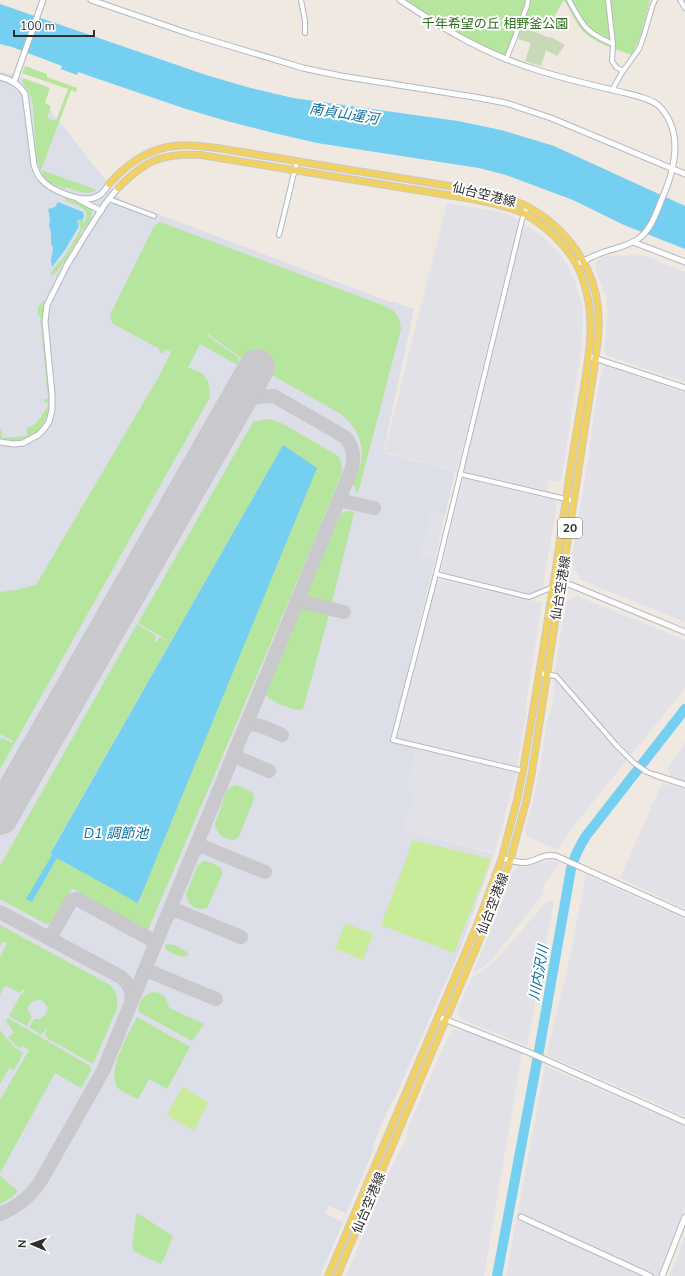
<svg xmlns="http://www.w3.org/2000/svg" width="685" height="1276" font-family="'Nunito Sans','Noto Sans JP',sans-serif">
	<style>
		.industrial { fill: #e3e1e8 }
		.airport { fill: #dcdee8 }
		.green { fill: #b6e59e; fill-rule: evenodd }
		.cemetery { fill: #c8d9b8 }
		.pitch { fill: #c9ec9a }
		.water { fill: #75cff0 }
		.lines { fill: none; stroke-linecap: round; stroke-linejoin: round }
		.river { stroke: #75cff0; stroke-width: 10 }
		.taxiway { stroke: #c9c8cc; stroke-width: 14 }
		.runway { stroke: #c9c8cc; stroke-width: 36 }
		.minor-casing { stroke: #b4b7c1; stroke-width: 6 }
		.tertiary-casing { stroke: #b4b7c1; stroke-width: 7 }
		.primary-casing { stroke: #c9c9c9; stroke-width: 8 }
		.minor { stroke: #fff; stroke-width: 4 }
		.tertiary { stroke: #fff; stroke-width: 5 }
		.primary { stroke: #f2d163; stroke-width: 6 }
		.labels { text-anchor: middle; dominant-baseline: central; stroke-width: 4; stroke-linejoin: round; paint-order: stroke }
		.shield { fill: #fff; stroke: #6d6d6d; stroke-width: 1 }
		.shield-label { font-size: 12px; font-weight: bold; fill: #2e2e2e }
		.park-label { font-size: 13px; fill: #2c6e1b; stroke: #fff }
		.street-label { font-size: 13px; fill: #2e2e2e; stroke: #fff }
		.water-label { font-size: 14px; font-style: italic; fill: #0d6fa3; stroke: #fff }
	</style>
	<rect width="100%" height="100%" fill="#efe9e1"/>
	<g class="industrial">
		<path d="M447 203 504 213 519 220 457 471 384 452Z"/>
		<path d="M523 224 542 236 562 257 574 278 583 308 582 345 561 482 549 480 546 493 463 472Z"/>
		<path d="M643 255 685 272V382L606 355 604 349 608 310 606 296 596 271V262L602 257 609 256Z"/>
		<path d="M604 365 685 393V622L581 580 571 563 589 454 594 414 601 374Z"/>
		<path d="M463 478 557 501 543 588 530 594 442 572 441 569Z"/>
		<path d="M431 512 445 515 435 559 420 556Z"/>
		<path d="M440 580 542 603 526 704V715L517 766 397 738 436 582Z"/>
		<path d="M577 596 685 640V688L573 827 558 849 527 837 525 832 532 807 541 761 547 722 552 707 555 693 553 680 566 602Z"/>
		<path d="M685 742V782L671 777 667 770Z"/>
		<path d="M416 749 516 773 495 853 403 830 415 792 407 789Z"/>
		<path d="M662 783 685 790V909L620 878Z"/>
		<path d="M550 860 560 863 544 884 542 895 491 961 473 973 494 922 513 872 519 867H528Z"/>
		<path d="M586 875 685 919V1116L547 1055 549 1042 566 976Z"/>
		<path d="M547 901H554L527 1046 461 1019 458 1009 471 978 493 963 510 944Z"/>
		<path d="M454 1030 465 1031 522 1053 484 1276H346L393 1164 407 1137 409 1125 448 1036Z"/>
		<path d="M545 1066 685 1126V1208L658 1276H506Z"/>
		<path d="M685 1235V1276H669L676 1261Z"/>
	</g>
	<path class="airport" d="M0 71 26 79 121 200 390 302H394L414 309 383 453 455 471 445 515 431 512 420 556 435 559 390 741 416 749 407 789 415 792 403 830 494 854 461 947 396 1095 386 1114 375 1140 372 1153 346 1213 329 1206 325 1214 343 1222 320 1276H0Z"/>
	<g class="green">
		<path d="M406 0H564L546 30 524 21 509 58C472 43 438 22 406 0Z"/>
		<path d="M564 0H650L641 35 632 55C613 48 589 42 578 25 573 17 569 8 564 0Z"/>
		<path d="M25 66 47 74V77L77 88 76 92 71 90 41 170 97 190C87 196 77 191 67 187L66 189C61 187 54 185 49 182 30 166 37 123 32 100 30 93 25 88 22 81L24 79H26L50 88 45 103 51 106 47 118 56 121 68 89 22 73Z"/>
		<path d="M66 198 90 208C96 219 85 226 80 234L81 235 69 253 70 254 54 275 51 276V272L66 254 81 229 78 221 81 219 84 223C93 208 76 205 65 201Z"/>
		<path d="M160 222 385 306C397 311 400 318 401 329L358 493 355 490V487L352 485C355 478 360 469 361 461 364 442 356 426 341 414L240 357 208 334V336L239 358V361L237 365 200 344 188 368C205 371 212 382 209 399L0 769V739L2 738 12 743 13 741 0 734V592L16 590 36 585 158 378 171 352 165 349 164 353H161L158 348 117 326C112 323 109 319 111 313L154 226Z"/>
		<path d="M44 300 42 320 49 399C49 405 49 412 46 418 39 436 19 445 0 438V430H1L2 438 27 436V428C37 426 43 413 49 404L44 402V399H48L47 388 40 316H38V307Z"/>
		<path d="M269 419 279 422 287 426 338 456 341 461 342 472 310 551 148 930H145L72 888 54 921 50 924H46L0 899V866L137 624 155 635 156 638 154 641 156 642 158 639 162 638 166 641 167 640 138 623 253 422ZM283 445 139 903 57 858 31 902 27 899 52 855 50 853Z"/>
		<path d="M347 511H351L354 513 332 602C328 603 311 601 308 597 307 596 307 595 307 593L339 517 342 513Z"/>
		<path d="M306 605 330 611 303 709 299 710H296C286 706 268 702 265 692L300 609 303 606Z"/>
		<path d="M237 785 253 793 254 799 239 836 234 840C224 839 216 834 215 824L227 790 232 786Z"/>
		<path d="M203 861C210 861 218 865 222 870V875L207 908C197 911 187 905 186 894L197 867Z"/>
		<path d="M0 925 110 985C117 992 118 998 117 1008L94 1062 91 1063 47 1038 45 1035 47 1030 45 1029 44 1033 40 1034 29 1027 34 1019H40L46 1014 48 1008 43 1001C35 998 28 1002 28 1011L32 1017 27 1026 9 1016 21 994H23L25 991 22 989 20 993 5 985 0 995V957L7 944 3 941 0 946Z"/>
		<path d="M166 944C172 943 185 949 188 954V956C182 958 169 953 165 948Z"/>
		<path d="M154 992C165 993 167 999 169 1008L204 1024 192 1041 139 1012C138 1001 144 994 154 992Z"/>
		<path d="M137 1017 190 1047 167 1089 149 1079 138 1099C132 1096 123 1093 119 1089 104 1074 129 1033 137 1017Z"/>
		<path d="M8 1018 90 1066 91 1070 81 1088 55 1073 0 1173V1100L29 1050 22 1046 21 1048 15 1045 8 1037 14 1033 6 1021Z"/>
		<path d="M0 1030 13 1046 23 1053 14 1070 9 1068 0 1084Z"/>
		<path d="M0 1176 18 1191 12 1197 0 1204Z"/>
		<path d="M137 1213 173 1236 163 1261 161 1264 135 1252 132 1248 136 1216Z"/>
	</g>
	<path class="cemetery" d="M522 27 550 38 551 37 565 45 557 56 546 50 541 66 525 61 531 43 518 39Z"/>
	<g class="pitch">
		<path d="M413 840 491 859 454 953 381 925Z"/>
		<path d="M345 923 373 934 363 960 335 949Z"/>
		<path d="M182 1087 208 1102 194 1131 167 1115Z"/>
	</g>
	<g class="water">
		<path d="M0 4 206 75 247 87 293 98 458 121 501 130 554 146 685 206V249L624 225 573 200 506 175 479 168 317 143 274 133 223 120 183 108 78 72 77 75 61 69 62 66 12 47 0 44Z"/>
		<path d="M58 202 83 212 84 216 82 221 80 219 77 221 79 226 65 250 52 267 51 261 53 248 51 243V232L49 226 50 219 48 209 55 207Z"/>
		<path d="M283 445 317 468 138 903 57 858 32 902 26 899 52 855 50 854Z"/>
	</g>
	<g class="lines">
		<path class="river" d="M497 1276 540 1045 571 869C574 857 579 847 586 836L685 709"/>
		<g class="taxiway">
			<path d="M339 500 374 508"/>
			<path d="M297 601 344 612"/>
			<path d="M245 728C253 719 272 731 282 735"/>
			<path d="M236 749 237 756 241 759 269 771"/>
			<path d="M194 851 198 847H204L265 872"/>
			<path d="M0 912 121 977C129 984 133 991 131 1002"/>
			<path d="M168 915 172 911H178L241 937"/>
			<path d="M44 935 49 936 53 933 71 901 77 899 150 939 154 943V947"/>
			<path d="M143 975 146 972H151L216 999"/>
			<path d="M0 1214C18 1207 33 1194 43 1177L103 1071 352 468C355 456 353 446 345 437L274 396C259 396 241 399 232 412"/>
		</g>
		<path class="runway" d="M0 817 257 367"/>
		<g class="minor-casing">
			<g id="minor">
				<path d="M301 0 305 21V33"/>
				<path d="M569 0C583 26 585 32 613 44"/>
				<path d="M608 0 613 44 612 61 616 67 623 71"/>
				<path d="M680 0 685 8"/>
				<path d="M506 60 527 6 528 0"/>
				<path d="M612 90 623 71 639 49 644 35 652 7 655 0"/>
				<path d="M109 199 154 216"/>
				<path d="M279 235 297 161"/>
				<path d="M460 474 574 501"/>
				<path d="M436 574 529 597 553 587"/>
				<path d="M539 673 556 676 616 745 634 763 647 772 655 775"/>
				<path d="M523 771 393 740 436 574 522 220 527 206"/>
			</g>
		</g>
		<g class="tertiary-casing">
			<g id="tertiary">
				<path d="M91 0 190 34 303 68 341 76 474 97 506 103 551 118 685 174"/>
				<path d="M400 0C443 29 487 55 537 70 562 78 587 84 613 90 627 94 645 96 658 105 685 131 675 170 661 201 656 214 650 231 638 239 628 246 616 248 604 252 595 255 586 260 577 264"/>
				<path d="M0 77C11 80 19 84 25 94L34 165C36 170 37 175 41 179 50 190 82 204 96 197 102 195 106 189 109 184"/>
				<path d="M14 82 43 0"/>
				<path d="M78 199 101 211"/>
				<path d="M633 242 685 262"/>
				<path d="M588 356 685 388"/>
				<path d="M0 442 14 444 23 443 38 435 44 429 49 422 52 410V395L45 321 47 305 67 265 84 237 105 204 118 188"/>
				<path d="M553 587 562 584 571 585 685 632"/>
				<path d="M655 775 685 785"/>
				<path d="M502 858C509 860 520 864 528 862 540 860 540 854 556 856L685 914"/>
				<path d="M439 1017 528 1052 685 1122"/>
				<path d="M521 1217 650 1276"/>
				<path d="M662 1276 685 1217"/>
			</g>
		</g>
		<g class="primary-casing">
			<g id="primary">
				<path d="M109 184C125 166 143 152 167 147 196 141 242 153 272 157 341 169 410 179 479 191 495 195 513 199 528 207 565 227 594 265 598 308 600 328 597 349 594 369L532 772 526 802 510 861 477 946 337 1276"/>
				<path d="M118 188C146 160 161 153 201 155L472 199C490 203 509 206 525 214 549 228 573 251 582 277 598 319 588 362 581 405 576 436 570 468 566 500 561 529 558 558 553 586 544 648 533 709 523 771L517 800 502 858 477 925 328 1276"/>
			</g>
		</g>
		<use href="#minor" class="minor"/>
		<use href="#tertiary" class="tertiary"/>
		<use href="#primary" class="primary"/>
	</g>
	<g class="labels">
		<rect class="shield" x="558" y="518" width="24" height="20" rx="3"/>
		<g class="shield-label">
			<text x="570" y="528">20</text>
		</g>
		<g class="park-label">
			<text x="495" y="24">千年希望の丘 相野釜公園</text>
		</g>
		<g class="street-label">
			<text transform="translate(484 195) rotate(14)">仙台空港線</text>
			<text transform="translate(561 588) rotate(-81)">仙台空港線</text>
			<text transform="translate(493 904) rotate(-69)">仙台空港線</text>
			<text transform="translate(369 1203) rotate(-67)">仙台空港線</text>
		</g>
		<g class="water-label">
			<text transform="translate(344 114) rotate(9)">南貞山運河</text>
			<text x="116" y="833">D1 調節池</text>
			<text transform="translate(539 973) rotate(-80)">川内沢川</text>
		</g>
	</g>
	<g transform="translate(32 1244) rotate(272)" stroke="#ffffff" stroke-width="3" paint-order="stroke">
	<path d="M0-3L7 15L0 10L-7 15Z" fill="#2e2e2e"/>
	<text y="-6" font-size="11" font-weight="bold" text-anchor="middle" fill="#2e2e2e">N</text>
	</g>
	<path d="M14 30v6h80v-6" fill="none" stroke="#2e2e2e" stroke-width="2"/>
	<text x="20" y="30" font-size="12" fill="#2e2e2e" stroke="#ffffff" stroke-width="3" paint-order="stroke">100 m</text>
</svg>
